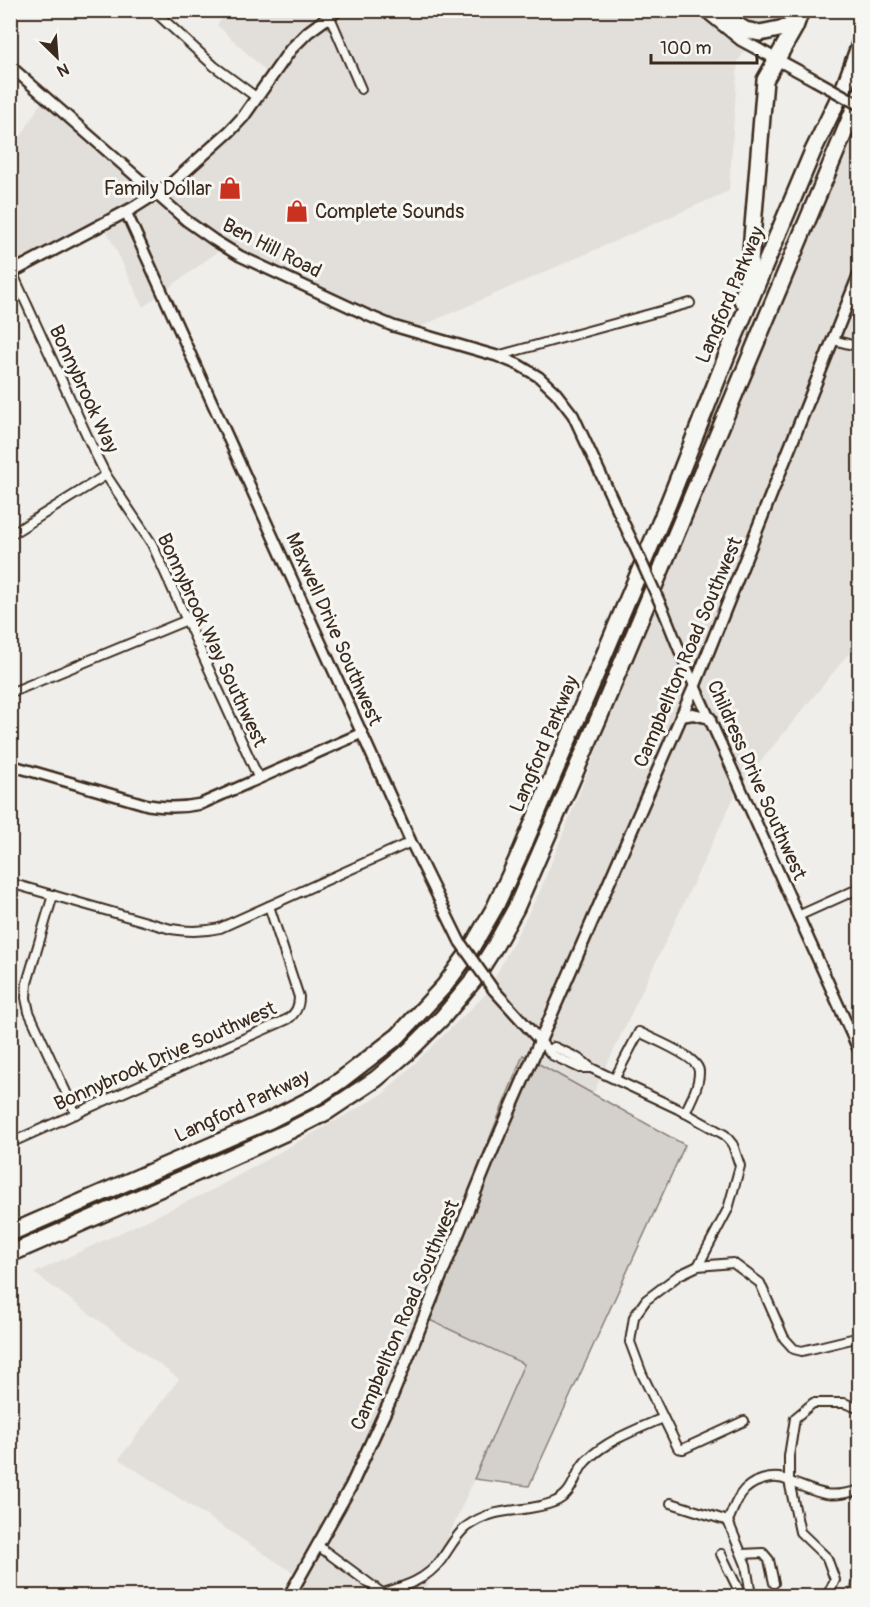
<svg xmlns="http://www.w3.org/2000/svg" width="870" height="1607" font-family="Pangolin,sans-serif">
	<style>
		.built { fill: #e2dfdb }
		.green { fill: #d4d1cc; stroke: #887e75; stroke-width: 1.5 }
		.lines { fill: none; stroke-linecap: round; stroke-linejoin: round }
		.minor-casing { stroke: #3b2a1e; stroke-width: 12 }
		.tertiary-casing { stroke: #3b2a1e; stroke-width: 14 }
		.secondary-casing { stroke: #3b2a1e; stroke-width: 15 }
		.motorway-casing { stroke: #3b2a1e; stroke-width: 20 }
		.minor { stroke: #f6f6f2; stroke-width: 8 }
		.tertiary { stroke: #f6f6f2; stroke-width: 9 }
		.secondary { stroke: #f6f6f2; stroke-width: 10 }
		.motorway { stroke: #f6f6f2; stroke-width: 15 }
		.tertiary-bridge-casing { stroke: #3b2a1e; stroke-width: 14; stroke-linecap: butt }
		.secondary-bridge-casing { stroke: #3b2a1e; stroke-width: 15; stroke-linecap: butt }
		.tertiary-bridge { stroke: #f6f6f2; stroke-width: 9 }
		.secondary-bridge { stroke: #f6f6f2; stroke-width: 10 }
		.labels { text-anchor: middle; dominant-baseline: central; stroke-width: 6; stroke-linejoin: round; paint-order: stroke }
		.poi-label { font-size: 20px; fill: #3b2a1e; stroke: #f6f6f2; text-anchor: end }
		.street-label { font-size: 20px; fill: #3b2a1e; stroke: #f6f6f2 }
	</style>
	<rect width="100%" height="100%" fill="#efeeea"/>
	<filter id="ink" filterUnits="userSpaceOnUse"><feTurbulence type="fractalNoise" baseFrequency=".0167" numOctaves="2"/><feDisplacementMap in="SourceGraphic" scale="12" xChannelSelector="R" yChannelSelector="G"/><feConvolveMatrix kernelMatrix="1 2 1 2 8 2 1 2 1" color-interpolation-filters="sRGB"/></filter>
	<g filter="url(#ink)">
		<g class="built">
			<path d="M228 11H773L738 61 729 191 415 329 220 250 143 307 107 231 23 271 11 254V154L41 102 152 194 205 154 271 76 217 25Z"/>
			<path d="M859 124 860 475 854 487 860 505 859 641 738 789 593 1094 524 1055V1364L423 1596H293L303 1579 119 1459 179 1379 34 1273 216 1188 383 1094 486 994 540 891 716 453Z"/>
		</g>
		<g class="green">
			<path d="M523 1055 685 1145 529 1486 474 1479 524 1364 419 1315Z"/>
			<path d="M859 1566V1596H847Z"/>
		</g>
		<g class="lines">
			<g class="minor-casing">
				<g id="minor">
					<path d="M153 10 214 66 256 97"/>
					<path d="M327 10 361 89"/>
					<path d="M12 272 94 451 106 475 152 544 259 779"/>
					<path d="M833 340 860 347"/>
					<path d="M497 356 690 303"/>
					<path d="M10 535 106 475"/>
					<path d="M10 693 187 620"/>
					<path d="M10 883 171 929C188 932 203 932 220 928L411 842"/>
					<path d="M53 895 27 983 26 998 29 1012 76 1114"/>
					<path d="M798 916 860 888"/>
					<path d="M540 1041 552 1055 580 1068H591"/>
					<path d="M549 1050 554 1047C567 1053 581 1058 591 1068L678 1109 725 1135 733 1145 740 1166 728 1209 698 1266"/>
					<path d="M615 1078 639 1032C652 1039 700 1057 699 1072 699 1086 691 1100 685 1113"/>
					<path d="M10 1143 288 1019C296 1013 299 1007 299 997L269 906"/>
					<path d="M860 1409 844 1403H813L795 1418 789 1456V1481L793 1483C822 1494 828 1499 860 1490"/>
					<path d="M744 1421 683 1449 678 1448 642 1374 630 1342 634 1317 646 1300 679 1275 698 1266 733 1263 760 1283 784 1338 794 1349 802 1351 860 1337"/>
					<path d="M671 1503 728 1521"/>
					<path d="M317 1545 386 1596"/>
					<path d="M721 1554 741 1595 744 1596"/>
					<path d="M742 1554 763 1553 769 1560 774 1583"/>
					<path d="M383 1593C406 1586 426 1580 441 1560 449 1549 456 1535 466 1527 495 1505 524 1514 554 1502 576 1493 573 1473 587 1460 607 1440 638 1429 663 1418"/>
					<path d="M751 1596 746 1565 728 1521C732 1512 735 1503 741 1494 750 1481 774 1473 789 1481L800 1532 827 1558 835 1580 827 1596"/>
				</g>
			</g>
			<g class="tertiary-casing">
				<g id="tertiary">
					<path d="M10 66 187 221 214 240 240 256 367 315 393 326 497 356 519 365 539 377 556 393 573 415 633 543"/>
					<path d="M126 212 411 842 460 942"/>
					<path d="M664 612 687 669 860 1053"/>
					<path d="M10 765 148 805C167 808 182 808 201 804L362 733"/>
					<path d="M493 989 540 1041"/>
				</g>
			</g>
			<g class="secondary-casing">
				<g id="secondary">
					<path d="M710 15 741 40 815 80"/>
					<path d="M10 273 133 208 171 184 230 131 243 117 291 49 308 32 338 10"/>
					<path d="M681 716 693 714 710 718"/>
					<path d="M289 1596 351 1486 390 1401 490 1156 695 685 860 272"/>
				</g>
			</g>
			<g class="motorway-casing">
				<g id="motorway">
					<path d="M712 10 745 30 760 33 789 27 797 18"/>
					<path d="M742 300 749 275 765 80 795 27 799 16"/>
					<path d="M10 1233 270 1120 319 1095 341 1080 398 1036 445 985 469 952 495 907 522 849 668 504 727 355 813 151 845 85 860 44"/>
					<path d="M10 1254 205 1169 289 1131 328 1111 376 1079 410 1050 443 1017 473 981 495 946 516 908 601 713 860 95"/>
				</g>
			</g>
			<use href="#minor" class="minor"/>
			<use href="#tertiary" class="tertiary"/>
			<use href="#secondary" class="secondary"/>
			<use href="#motorway" class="motorway"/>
			<g class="tertiary-bridge-casing">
				<g id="tertiary-bridge">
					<path d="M633 543 664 612"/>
					<path d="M460 942 493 989"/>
				</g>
			</g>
			<g class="secondary-bridge-casing">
				<path id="secondary-bridge" d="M815 80 860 105"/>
			</g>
			<use href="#tertiary-bridge" class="tertiary-bridge"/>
			<use href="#secondary-bridge" class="secondary-bridge"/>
		</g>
	</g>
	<defs>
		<g id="shop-bare" transform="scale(1.8)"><path d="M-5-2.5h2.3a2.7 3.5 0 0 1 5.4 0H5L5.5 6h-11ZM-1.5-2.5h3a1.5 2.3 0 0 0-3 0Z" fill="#c8321e" stroke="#f6f6f2" stroke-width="2.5" paint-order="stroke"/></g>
	</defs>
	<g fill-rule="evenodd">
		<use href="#shop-bare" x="230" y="188"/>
		<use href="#shop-bare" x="297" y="211"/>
	</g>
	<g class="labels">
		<g class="poi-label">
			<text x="212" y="188">Family Dollar</text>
			<text x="315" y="211" text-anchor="start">Complete Sounds</text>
		</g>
		<g class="street-label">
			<text transform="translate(272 248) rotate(27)">Ben Hill Road</text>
			<text transform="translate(730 295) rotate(-67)">Langford Parkway</text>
			<text transform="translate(84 389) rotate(65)">Bonnybrook Way</text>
			<text transform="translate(334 629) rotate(66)">Maxwell Drive Southwest</text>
			<text transform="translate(212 640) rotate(65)">Bonnybrook Way Southwest</text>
			<text transform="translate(688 652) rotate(-67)">Campbellton Road Southwest</text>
			<text transform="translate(544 744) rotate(-67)">Langford Parkway</text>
			<text transform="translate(757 780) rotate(66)">Childress Drive Southwest</text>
			<text transform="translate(165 1056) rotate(-24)">Bonnybrook Drive Southwest</text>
			<text transform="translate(242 1106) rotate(-25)">Langford Parkway</text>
			<text transform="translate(405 1315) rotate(-67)">Campbellton Road Southwest</text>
		</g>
	</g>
	<rect width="870" height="1607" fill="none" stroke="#f6f6f2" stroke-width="36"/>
	<rect x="18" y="18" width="834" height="1571" fill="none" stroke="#3b2a1e" stroke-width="2" filter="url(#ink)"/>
	<g transform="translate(57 57) rotate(155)" stroke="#f6f6f2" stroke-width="4.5" paint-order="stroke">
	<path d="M0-4.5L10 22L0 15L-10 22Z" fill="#3b2a1e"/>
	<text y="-9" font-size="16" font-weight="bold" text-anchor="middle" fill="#3b2a1e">N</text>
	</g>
	<path d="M651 54v9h106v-9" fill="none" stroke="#3b2a1e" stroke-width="3"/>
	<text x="660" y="54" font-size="18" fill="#3b2a1e" stroke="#f6f6f2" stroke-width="4.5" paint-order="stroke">100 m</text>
</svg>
